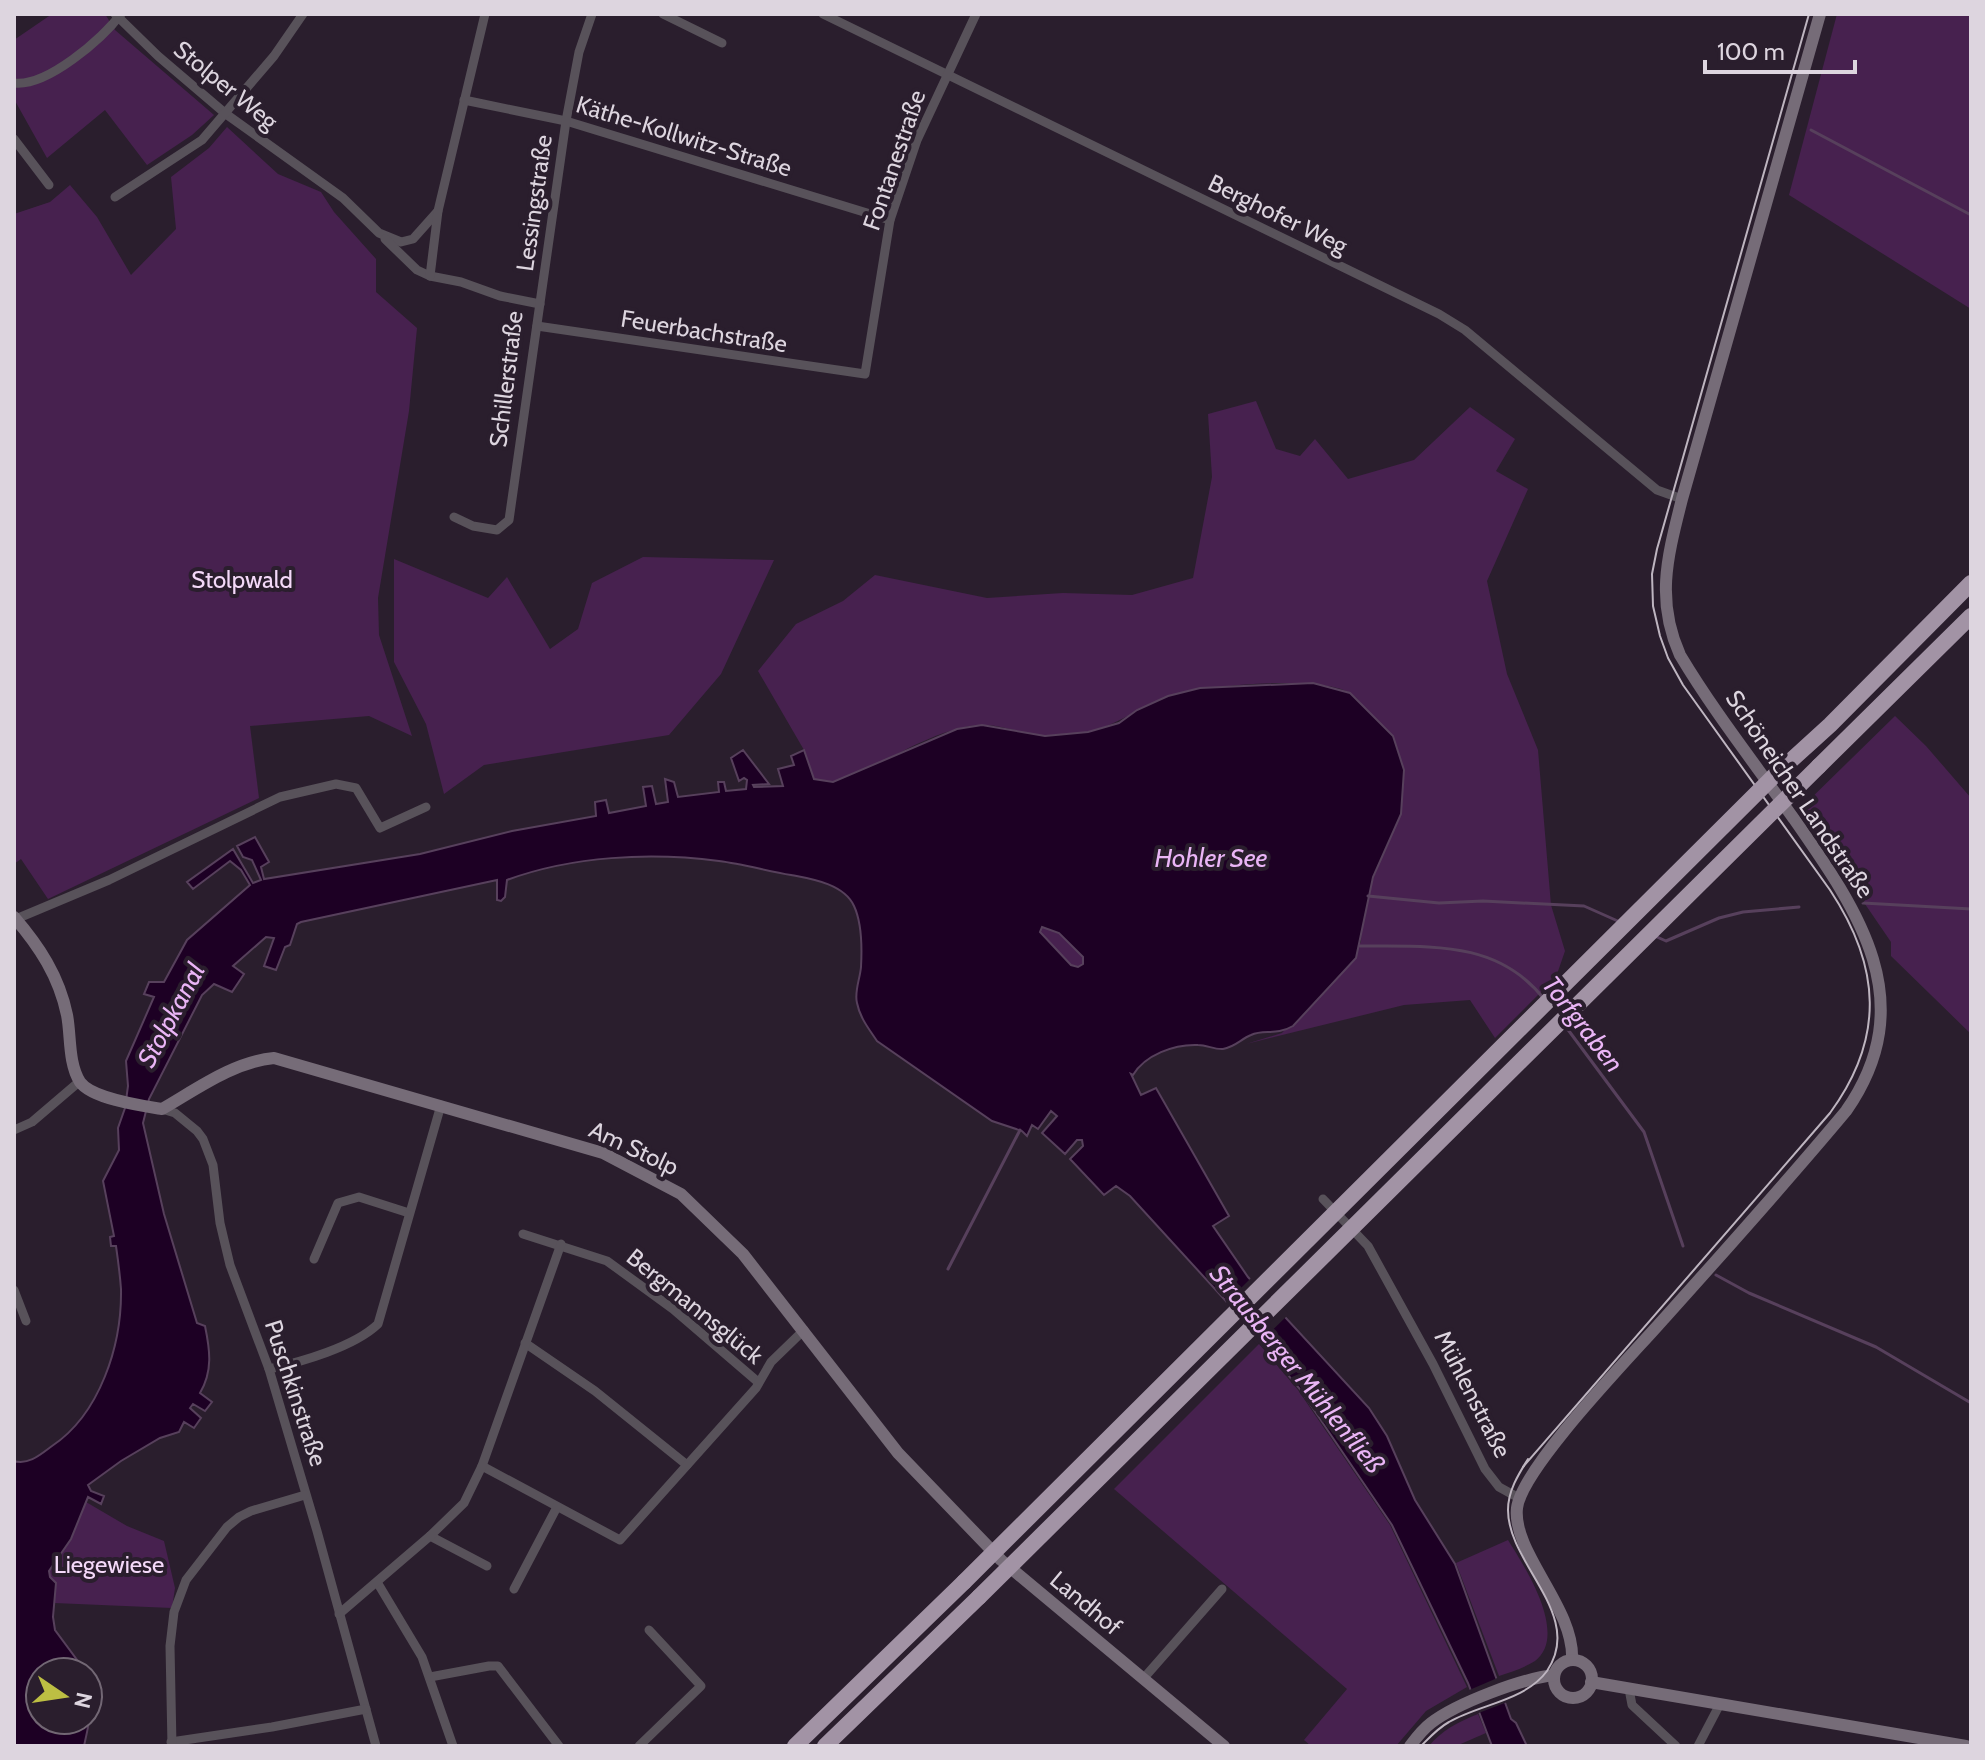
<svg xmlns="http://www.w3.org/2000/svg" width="1985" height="1760" font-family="Cabin,sans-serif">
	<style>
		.green { fill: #47214f }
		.water { fill: #1d0024; stroke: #57405c; stroke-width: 2; fill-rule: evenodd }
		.pier { fill: #2a1e2d }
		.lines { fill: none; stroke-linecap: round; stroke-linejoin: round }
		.stream { stroke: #57405c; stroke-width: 3 }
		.minor { stroke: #58525a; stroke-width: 9 }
		.secondary { stroke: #766c78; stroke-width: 12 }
		.motorway { stroke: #a293a5; stroke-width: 16 }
		.tram { stroke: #beb5c0; stroke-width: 2 }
		.motorway-bridge { stroke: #a293a5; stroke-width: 16 }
		.labels { text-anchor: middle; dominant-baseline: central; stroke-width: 8; stroke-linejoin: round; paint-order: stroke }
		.street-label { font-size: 24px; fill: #ddd5df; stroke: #2a1e2d }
		.park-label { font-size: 24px; fill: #f4d9f9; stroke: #2a1e2d }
		.water-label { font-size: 26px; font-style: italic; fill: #eab5f6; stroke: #2a1e2d }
	</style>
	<rect width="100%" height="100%" fill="#2a1e2d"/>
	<g class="green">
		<path d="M52 14H105L115 30 214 115 192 135 147 165 105 110 47 158 14 99V40Z"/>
		<path d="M1837 14H1971V309L1789 195Z"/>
		<path d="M227 127 278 174 321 192 334 212 376 259V292L417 328 409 411 378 598 379 635 412 736 369 716 250 726 259 798 48 899 21 859 14 864V214L50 202 70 185 97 217 131 275 176 229 171 177 209 148Z"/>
		<path d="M1256 401 1276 449 1300 456 1315 439 1348 479 1414 460 1470 407 1515 439 1496 471 1528 489 1487 581 1507 674 1538 750 1551 905 1565 951 1556 977 1495 1038 1470 1000 1404 1005 1246 1044 1282 1033 1361 942C1362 896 1382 855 1401 814 1391 783 1378 710 1350 693 1319 675 1205 685 1170 696 1141 705 1118 726 1087 732 1075 734 1058 737 1045 736 1025 735 1006 726 986 725 952 723 902 751 873 767L960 811 1164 1051 1140 1063 1134 1073 814 779 804 750 758 671 796 624 843 601 875 575 987 598 1063 593 1132 595 1193 578 1212 477 1208 414Z"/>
		<path d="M643 557 774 560 721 674 669 735 484 765 444 794 426 724 394 662V559L488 598 507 577 550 649 578 629 592 583Z"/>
		<path d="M1895 716 1926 746 1971 798V1034L1891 956V942L1800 809Z"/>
		<path d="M1259 1344 1298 1390 1390 1525 1467 1687 1426 1711 1396 1746H1311L1304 1740 1347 1689 1114 1489Z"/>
		<path d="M86 1502 127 1526 164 1541 175 1588 172 1608 54 1603 56 1583 50 1577 49 1571 71 1539Z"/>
		<path d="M1508 1540C1525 1567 1569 1635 1535 1661 1524 1668 1511 1672 1499 1676L1456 1563Z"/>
		<path d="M1478 1714 1486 1733 1456 1746H1429C1442 1730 1458 1722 1478 1714Z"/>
	</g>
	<path class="water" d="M1313 683 1350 693 1393 736 1404 770 1401 814 1373 877 1356 958 1293 1026C1276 1036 1264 1029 1251 1035 1241 1039 1235 1047 1223 1049 1215 1050 1207 1045 1198 1045 1174 1044 1145 1055 1133 1075L1131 1074 1141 1095 1156 1088 1229 1216 1213 1226 1248 1277 1369 1408 1387 1436 1415 1500 1455 1564 1511 1719 1516 1723 1527 1746H1492L1468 1683 1392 1525 1299 1388 1225 1300 1130 1196 1116 1186 1104 1195 1070 1159 1083 1146 1082 1140H1077L1065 1154 1042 1133 1057 1116 1051 1111 1038 1129 1032 1125 1027 1136 1022 1131 992 1121 877 1041C869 1029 860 1018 857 1003 854 992 860 979 861 967 862 949 862 923 854 906 844 884 812 879 791 875 767 871 743 864 719 861 650 852 572 856 507 880L505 897 501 901 497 900V880L301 922 297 924 290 945 285 947 276 970 264 966 274 938 266 937 233 966 244 974 232 992 214 984 202 995 149 1099 143 1123 164 1214 197 1323 205 1326C210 1350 213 1371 200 1393L212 1402 205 1411 193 1404 190 1408 201 1418 194 1428 184 1422 179 1432 160 1438 121 1461 88 1485 91 1491 104 1496 101 1504 88 1497 71 1539 49 1571 50 1577 56 1583 53 1617 55 1630 86 1672H40V1720H88V1676C94 1704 90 1719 84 1746H14V1461C29 1465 40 1455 52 1446 100 1414 122 1345 121 1289 120 1275 118 1260 116 1246H111L110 1237 114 1236 103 1181 119 1150 118 1128 125 1108 128 1086 126 1061 154 997 144 994 149 982H164L187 940 250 885 241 870 230 861 193 889 187 882 233 849 253 883 261 880 252 860 243 857 237 846 255 837 269 862 261 867 264 879 420 854 512 831 596 816 595 802 606 800 609 813 646 806 643 787 652 786 656 804 668 802 665 779 674 782 678 797 719 792 718 782H724L726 791 746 789 747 780 744 778 739 781 731 758 743 750 769 784 753 785 754 787 783 786 778 769 794 765 791 756 804 750 814 779 833 782 957 729 982 725 1045 736 1088 732 1119 723 1137 710 1168 696 1200 688ZM1042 927 1059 933 1083 957V964L1078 967 1071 965 1040 932Z"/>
	<g class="pier">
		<path d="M1253 1276 1289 1314 1257 1345 1224 1305Z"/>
		<path d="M1502 1676 1510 1701 1476 1714 1467 1691Z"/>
	</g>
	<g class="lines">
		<g class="stream">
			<path d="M1811 130 1971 215"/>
			<path d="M1368 896 1439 903 1483 901 1584 906 1620 922"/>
			<path d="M1863 903 1971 909"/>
			<path d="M1657 937 1666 941 1719 918 1743 912 1799 907"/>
			<path d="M1360 946C1428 947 1497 939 1544 999"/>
			<path d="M1566 1027 1644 1132 1683 1246"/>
			<path d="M948 1269 1020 1130"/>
			<path d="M1716 1275 1749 1293 1876 1347 1971 1403"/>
		</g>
		<g class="minor">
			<path d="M115 14 158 56 226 114 343 198 379 233 401 242 413 239 438 211"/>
			<path d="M663 14 722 43"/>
			<path d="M823 14 1439 314 1465 330 1657 490 1682 499"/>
			<path d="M14 83C47 87 102 39 121 14"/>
			<path d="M464 100 566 121 890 220"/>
			<path d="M14 139 49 185"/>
			<path d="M115 197 202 140 274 56 303 14"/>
			<path d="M385 239 417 270 430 276 461 282 500 296 540 304"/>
			<path d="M430 276 438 211 485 14"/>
			<path d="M537 326 865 374 890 220 917 140 976 14"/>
			<path d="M454 517 473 526 497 530 509 520 566 121 579 52 592 14"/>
			<path d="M16 919 109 880 280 797 336 784 356 788 380 828 426 807"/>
			<path d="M162 1109 175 1113 197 1131 203 1139 213 1165 220 1223 230 1265 269 1369 317 1531 376 1746"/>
			<path d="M14 1130 32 1122 80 1081"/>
			<path d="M1323 1199 1368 1246 1433 1364 1485 1469 1499 1487 1519 1498"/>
			<path d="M523 1234 607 1261 673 1309 758 1382"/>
			<path d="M314 1259 338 1203 359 1197 409 1213"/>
			<path d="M14 1290 26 1321"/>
			<path d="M525 1343 595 1391 687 1465"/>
			<path d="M269 1369C301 1362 354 1347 378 1324L441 1105"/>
			<path d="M482 1466 620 1540 756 1388 771 1362 804 1330"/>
			<path d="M430 1536 487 1566"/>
			<path d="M377 1582 422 1657 453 1746"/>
			<path d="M514 1589 557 1507"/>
			<path d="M339 1614 430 1536 464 1503 482 1466 561 1244"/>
			<path d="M430 1677 489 1666H498L559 1746"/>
			<path d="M1143 1679 1222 1589"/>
			<path d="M1629 1689 1632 1705 1676 1746"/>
			<path d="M171 1742 272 1727 366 1709"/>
			<path d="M172 1746 170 1646 174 1612 186 1580 227 1527 239 1517 251 1511 305 1495"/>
			<path d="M639 1746 701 1686 649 1630"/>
			<path d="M1698 1746 1720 1704"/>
		</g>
		<g class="secondary">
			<path d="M14 917C39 946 59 976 67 1015 71 1035 68 1063 80 1082 92 1099 143 1106 162 1109 197 1089 233 1062 274 1058L603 1153 681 1194 743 1254 898 1453 1001 1560 1224 1746"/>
			<path d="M1572 1660C1575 1608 1512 1553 1517 1508 1522 1468 1630 1357 1661 1322 1723 1253 1786 1183 1846 1111 1922 1002 1859 912 1794 819 1756 765 1714 712 1680 655 1655 599 1668 555 1682 499L1820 14"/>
			<circle cx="1573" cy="1679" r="19"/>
			<path d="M1591 1682 1966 1746"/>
			<path d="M1410 1746C1416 1738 1423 1729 1431 1723 1457 1703 1521 1679 1554 1675"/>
		</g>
		<g class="motorway">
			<path d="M1819 766 1971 616"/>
			<path d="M1776 774 1830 725 1971 583"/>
			<path d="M795 1746 964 1582"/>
			<path d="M825 1746 979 1597"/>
		</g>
		<g class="tram">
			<path d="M1523 1467 1830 1113C1885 1038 1881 967 1830 890L1683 685 1668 658 1660 636 1653 606 1652 574 1657 549 1809 14"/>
			<path d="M1421 1746C1430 1737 1438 1728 1449 1722 1480 1704 1525 1701 1547 1671 1585 1615 1508 1565 1508 1510 1508 1491 1518 1475 1528 1459"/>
		</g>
		<g class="motorway-bridge">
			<path d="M964 1582 1776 774"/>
			<path d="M979 1597 1819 766"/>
		</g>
	</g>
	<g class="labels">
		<g class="street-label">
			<text transform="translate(226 85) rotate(39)">Stolper Weg</text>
			<text transform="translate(684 136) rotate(17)">Käthe-Kollwitz-Straße</text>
			<text transform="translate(894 160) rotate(-71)">Fontanestraße</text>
			<text transform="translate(534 203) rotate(-82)">Lessingstraße</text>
			<text transform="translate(1278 214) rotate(26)">Berghofer Weg</text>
			<text transform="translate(704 331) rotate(9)">Feuerbachstraße</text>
			<text transform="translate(506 379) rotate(-83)">Schillerstraße</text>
			<text transform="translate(1800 794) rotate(56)">Schöneicher Landstraße</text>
			<text transform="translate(634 1148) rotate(25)">Am Stolp</text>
			<text transform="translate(695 1306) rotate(39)">Bergmannsglück</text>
			<text transform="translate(296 1393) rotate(72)">Puschkinstraße</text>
			<text transform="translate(1473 1394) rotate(63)">Mühlenstraße</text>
			<text transform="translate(1086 1603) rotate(40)">Landhof</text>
		</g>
		<g class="park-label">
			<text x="242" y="579">Stolpwald</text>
			<text x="109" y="1564">Liegewiese</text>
		</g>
		<g class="water-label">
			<text x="1211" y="858">Hohler See</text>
			<text transform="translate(171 1015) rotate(-62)">Stolpkanal</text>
			<text transform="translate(1583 1024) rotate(52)">Torfgraben</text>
			<text transform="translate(1297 1369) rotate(51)">Strausberger Mühlenfließ</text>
		</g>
	</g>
	<rect width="1985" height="1760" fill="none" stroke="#ddd5df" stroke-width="32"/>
	<g transform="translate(64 1696) rotate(103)"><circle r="38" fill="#2a1e2d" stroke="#726774" stroke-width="2"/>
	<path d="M0-6L14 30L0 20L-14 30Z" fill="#bdbf43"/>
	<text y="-12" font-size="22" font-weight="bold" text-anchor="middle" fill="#ddd5df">N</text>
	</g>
	<path d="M1705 60v12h150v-12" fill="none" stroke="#ddd5df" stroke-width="4"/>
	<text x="1717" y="60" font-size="24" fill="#ddd5df" stroke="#2a1e2d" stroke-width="6" paint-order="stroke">100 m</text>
</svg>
